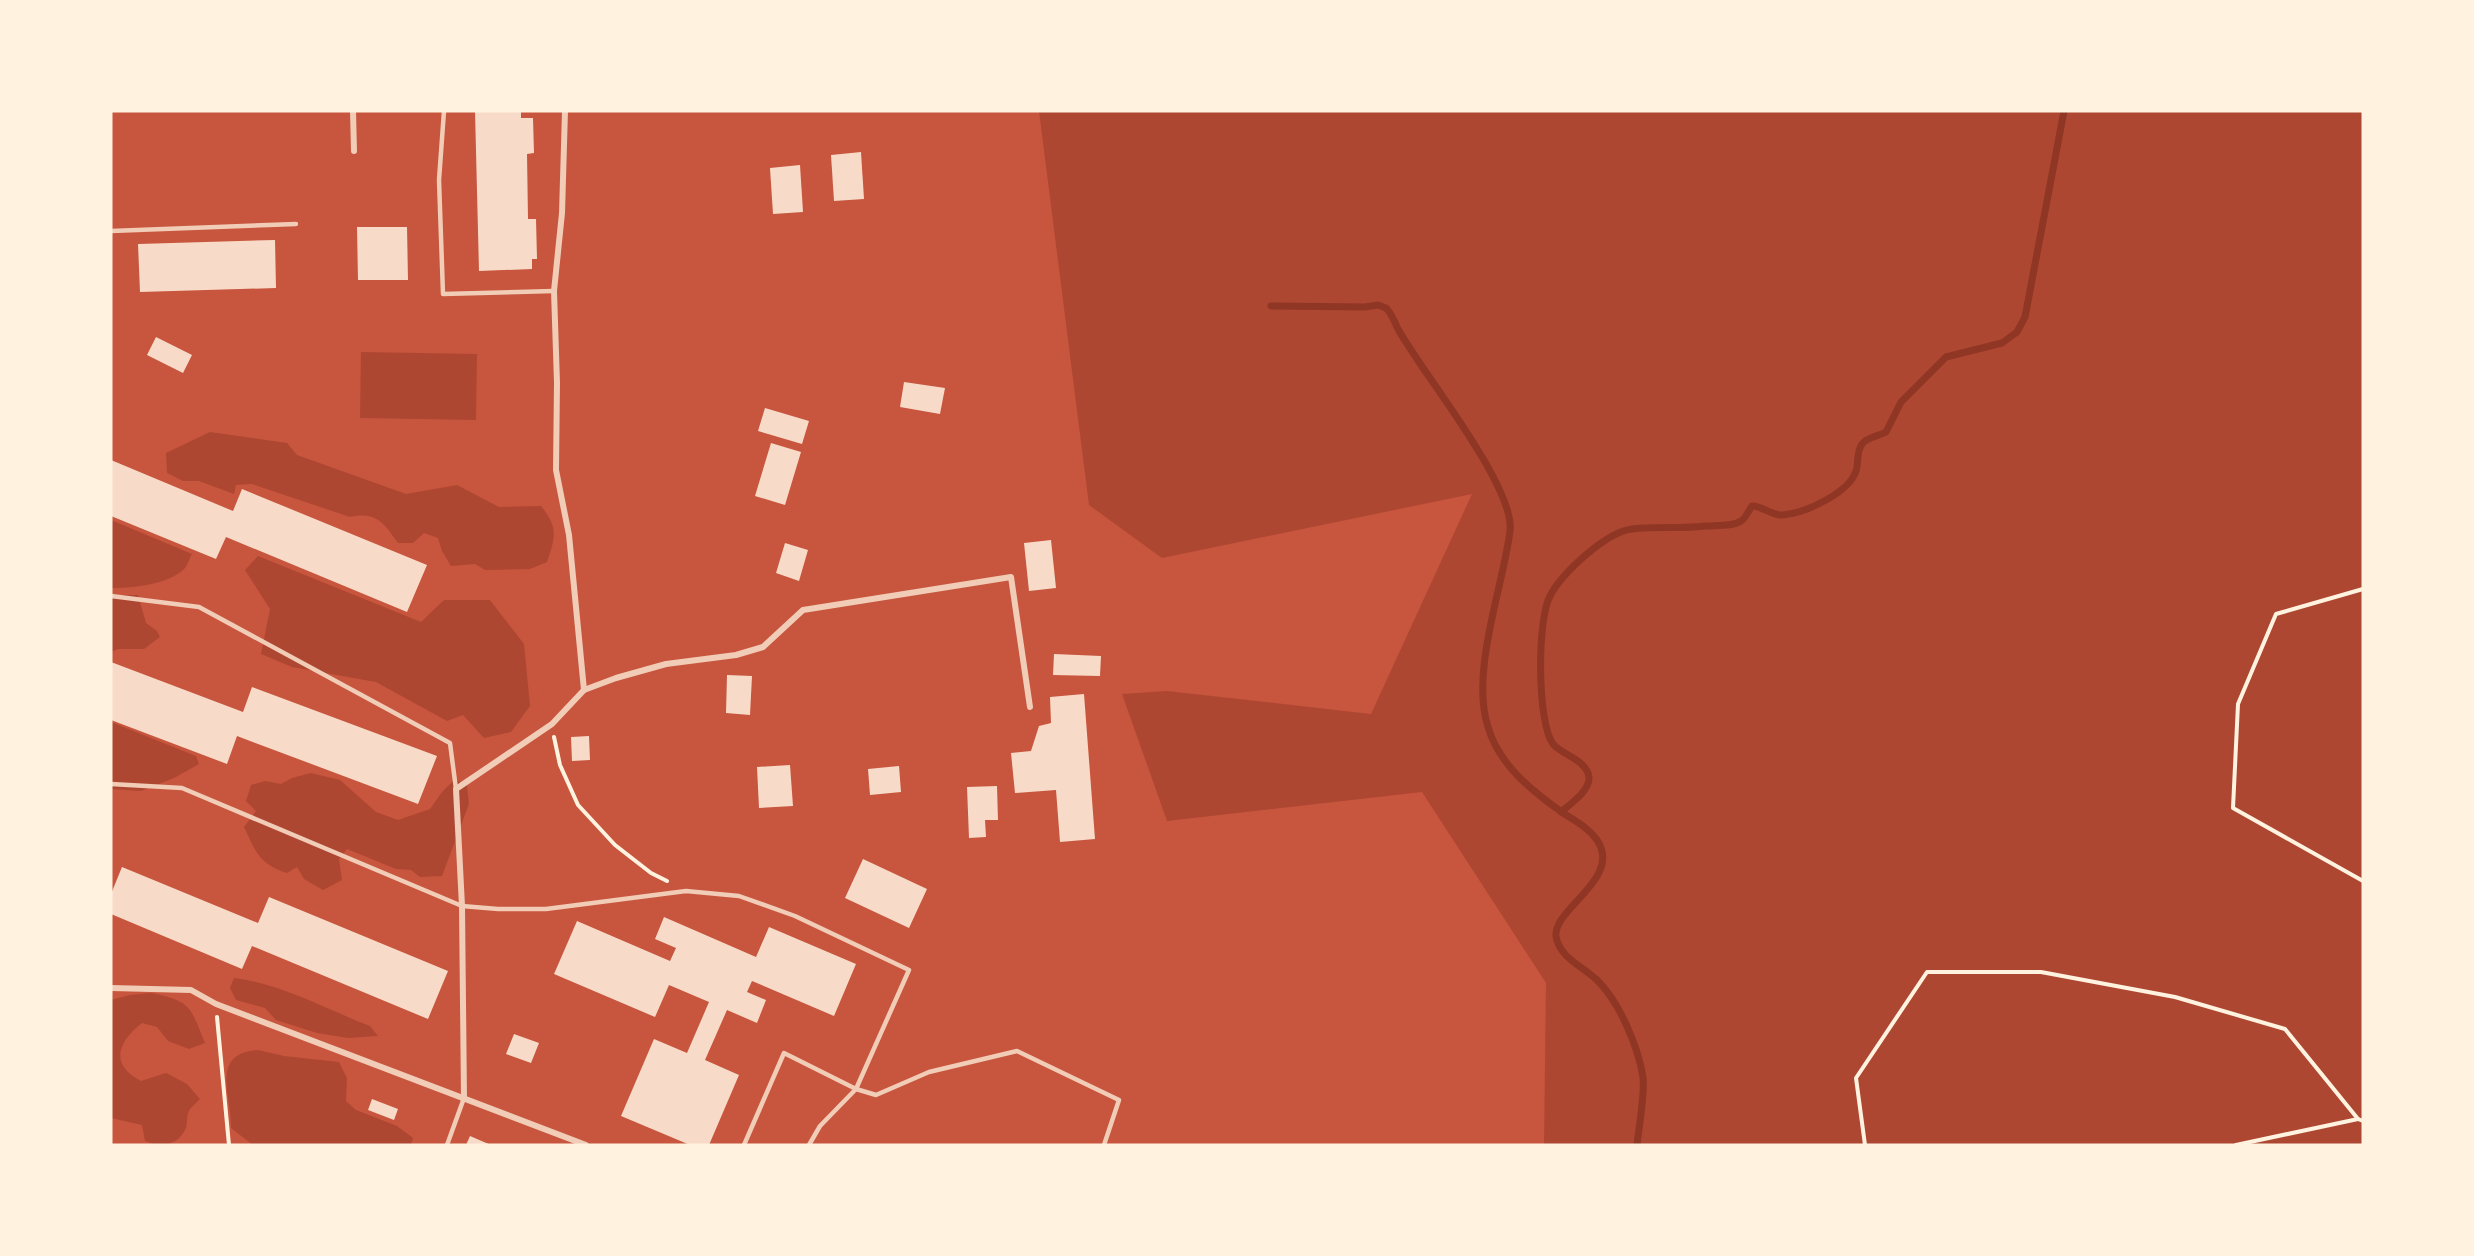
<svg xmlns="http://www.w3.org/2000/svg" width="2474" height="1256" font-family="'DM Sans',sans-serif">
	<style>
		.green { fill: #ae4732 }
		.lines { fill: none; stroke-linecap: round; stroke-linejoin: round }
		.stream { stroke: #8f3625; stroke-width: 7 }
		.building { fill: #f7dbc8 }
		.path { stroke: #fff3e0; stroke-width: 4 }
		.service { stroke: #f1ccb7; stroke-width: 4.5 }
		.minor { stroke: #f1ccb7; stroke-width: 6 }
	</style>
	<rect width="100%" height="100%" fill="#c8553d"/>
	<g class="green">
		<path d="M1039 111H2363V1145H1544L1546 983 1422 792 1167 821 1122 694 1167 691 1371 714 1472 494 1162 558 1089 505Z"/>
		<path d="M361 352 477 354 476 420 360 418Z"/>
		<path d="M210 432 287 443 297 455 406 494 457 485 499 507 541 506C558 527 556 536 547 562L530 569 485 570 475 564 451 566 442 551 438 538 424 533 413 543H398C384 523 376 511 350 517L252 484 236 485 234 494 199 481H183L167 473 166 453Z"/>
		<path d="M111 520 192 554C189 559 187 568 182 571 164 585 133 588 111 588Z"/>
		<path d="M258 556 421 622 444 600H490L524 644 530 706 511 732 484 738 463 715 447 721 376 682 292 667 261 654 270 609 245 570Z"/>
		<path d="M111 595H138L146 623 157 631 160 637 144 649H118L111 652Z"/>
		<path d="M111 722 196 756 199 764 174 778 141 791 111 789Z"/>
		<path d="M311 773 340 780 376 812 398 820 430 809 442 792 455 779 467 786 469 804 442 876 420 877 411 870 396 869 347 849 339 859 342 880 323 890 304 879 297 867 287 873C260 864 256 853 244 827L256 811 246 801 251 785 265 781 281 784 292 778Z"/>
		<path d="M234 978C282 984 325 1009 370 1026L378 1036 348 1038 317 1033 276 1020 265 1008 236 1000 230 988Z"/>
		<path d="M151 993C191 1001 190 1006 205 1043L189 1049 168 1041 157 1027 142 1023C119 1041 108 1064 141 1081L166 1073 187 1084 200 1099C197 1102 193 1106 190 1109 186 1115 188 1122 186 1128 178 1146 161 1148 145 1141L142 1125 111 1118V1000L130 995Z"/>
		<path d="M258 1050 284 1056 339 1062 347 1078 346 1101 356 1110 397 1126 413 1138 411 1145H253L231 1128C232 1096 209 1053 258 1050Z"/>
	</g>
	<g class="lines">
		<g class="stream">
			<path d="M1271 306 1365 307 1378 305 1386 308C1392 314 1394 321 1398 329 1404 340 1412 351 1419 362 1441 395 1515 493 1510 531 1503 587 1470 672 1488 727 1499 765 1532 791 1563 813 1575 821 1589 828 1597 840 1623 878 1553 909 1556 936 1559 958 1584 967 1598 981 1620 1003 1638 1047 1643 1077 1645 1096 1639 1125 1637 1145"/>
			<path d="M1561 812C1570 804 1590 791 1589 777 1587 760 1562 755 1553 744 1537 722 1537 620 1550 596 1562 573 1606 532 1632 529 1656 526 1681 529 1705 526 1716 525 1732 527 1741 521 1746 518 1748 511 1752 506 1763 506 1772 516 1783 515 1805 513 1849 493 1856 471 1859 462 1856 452 1862 444 1867 437 1879 436 1886 432L1901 402 1946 357 2002 343 2017 332 2025 317 2029 296 2064 111"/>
		</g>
	</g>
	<g class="building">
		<path d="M475 111H521V118H533L534 153 527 154 528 219H536L537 259H532V269L479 271Z"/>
		<path d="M861 152 864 199 834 201 831 155Z"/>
		<path d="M800 165 803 212 773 214 770 168Z"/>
		<path d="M357 227H407L408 280H358Z"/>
		<path d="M275 240 276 288 140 292 138 244Z"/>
		<path d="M156 337 192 355 183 373 147 355Z"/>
		<path d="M904 382 945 388 940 414 900 407Z"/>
		<path d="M765 408 809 421 802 444 758 431Z"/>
		<path d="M771 443 801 452 785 505 755 496Z"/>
		<path d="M111 460 233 511 242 489 427 565 407 612 226 537 216 559 111 516Z"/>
		<path d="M1051 540 1056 588 1029 591 1024 543Z"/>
		<path d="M785 543 808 550 799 581 776 573Z"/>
		<path d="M1054 654 1101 656 1100 676 1053 675Z"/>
		<path d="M111 662 243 712 252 687 437 756 418 804 237 736 227 764 111 720Z"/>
		<path d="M727 675 752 676 750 715 726 713Z"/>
		<path d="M1084 694 1095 839 1060 842 1056 790 1015 793 1011 753 1031 751 1039 726 1051 723 1050 697Z"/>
		<path d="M589 736 590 760 572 761 571 737Z"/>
		<path d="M790 765 793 806 759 808 757 767Z"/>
		<path d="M899 766 901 792 870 795 868 769Z"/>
		<path d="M997 786 998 820H985L986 837 969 838 967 787Z"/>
		<path d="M863 859 927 889 909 928 845 898Z"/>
		<path d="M122 867 258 923 269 897 448 971 428 1019 252 946 242 969 111 914V894Z"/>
		<path d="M664 917 756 957 769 927 856 964 834 1016 752 981 747 992 766 1000 757 1023 727 1010 705 1060 739 1075 709 1145H690L621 1116 654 1039 687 1053 709 1002 669 985 655 1017 554 974 577 921 670 961 676 948 655 939Z"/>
		<path d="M514 1034 539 1043 531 1063 506 1054Z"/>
		<path d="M372 1099 398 1109 394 1120 368 1110Z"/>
		<path d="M470 1136 491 1145H466Z"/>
	</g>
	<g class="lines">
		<g class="path">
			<path d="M2363 589 2276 614 2238 704 2233 808 2363 881"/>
			<path d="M554 737 560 765 578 805 615 845 651 873 667 881"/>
			<path d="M217 1017 229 1145"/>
			<path d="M1865 1145 1856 1078 1927 972H2041L2175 997 2285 1029 2358 1119 2363 1121"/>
			<path d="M2236 1145 2358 1119"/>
		</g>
		<g class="service">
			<path d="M444 111 439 180 443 294 554 291"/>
			<path d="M111 231 296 224"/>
			<path d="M111 596 199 607 450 743 456 789"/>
			<path d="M111 784 182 788 462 906 498 909H546L686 891 739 896 795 916 909 970 856 1089 784 1053 744 1145"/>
			<path d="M447 1145 464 1098"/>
			<path d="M809 1145 820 1126 856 1089 876 1095 929 1072 1017 1051 1119 1100 1104 1145"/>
		</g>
		<g class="minor">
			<path d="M353 111 354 151"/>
			<path d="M565 111 562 213 554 291 557 383 556 470 569 535 584 690"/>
			<path d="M111 988 191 990 216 1004 586 1145"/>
			<path d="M464 1098 462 906 456 789 552 724 584 690 616 678 666 664 736 655 763 647 803 610 1011 577 1030 707"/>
		</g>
	</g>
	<rect width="2474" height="1256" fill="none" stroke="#fff3e0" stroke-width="225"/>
</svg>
